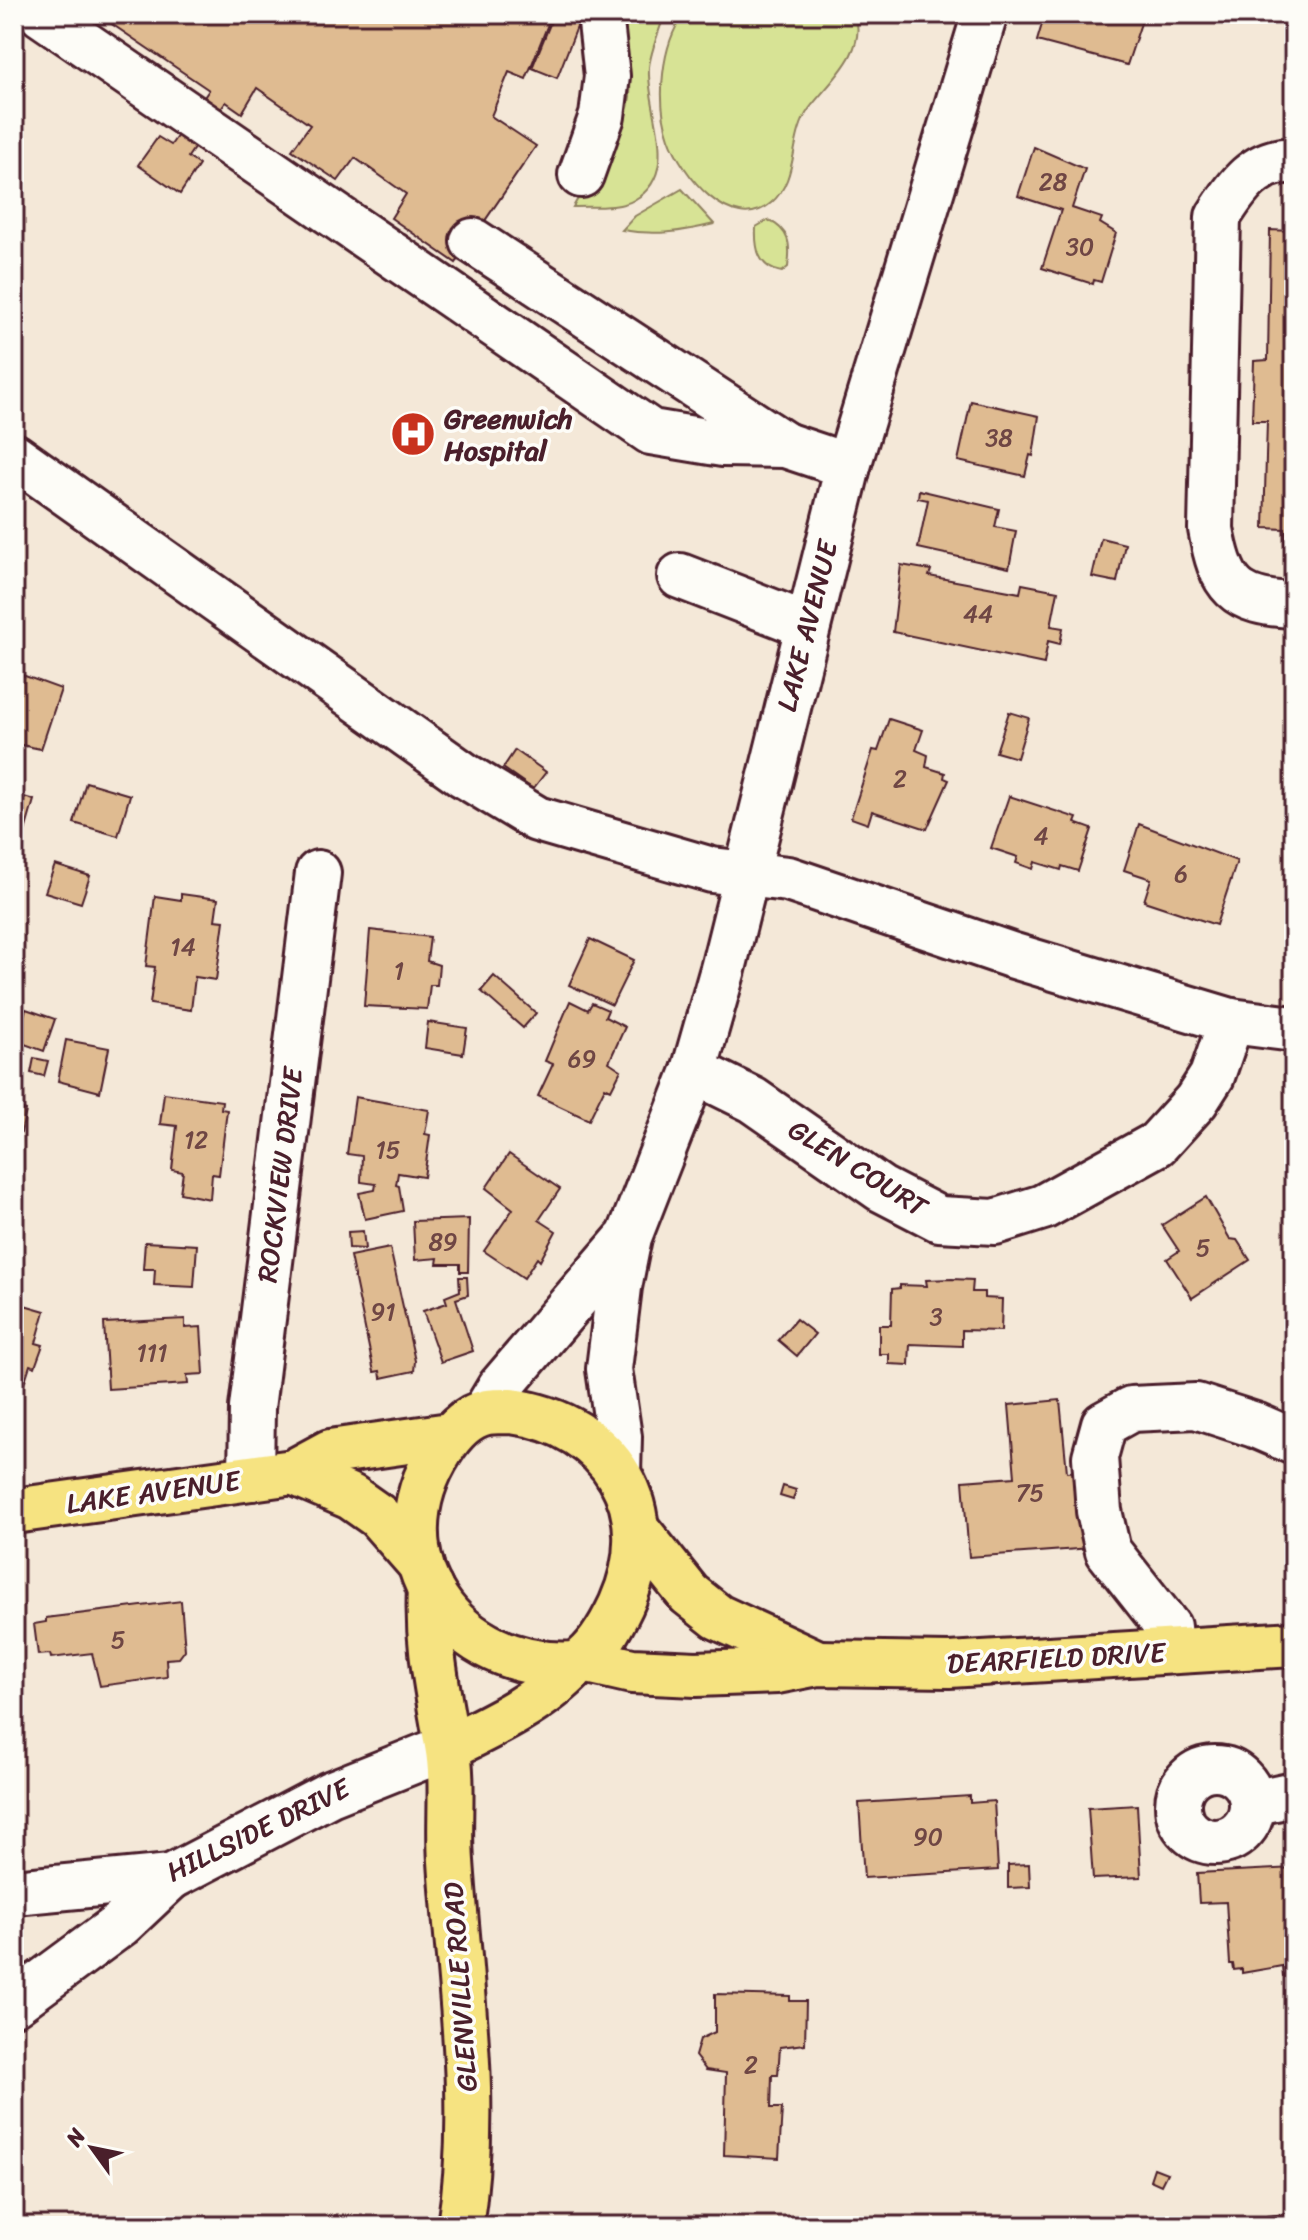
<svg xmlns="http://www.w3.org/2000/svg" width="1308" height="2240" font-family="Sriracha,sans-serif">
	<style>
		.green { fill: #d7e395; stroke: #908160; stroke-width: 2 }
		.building { fill: #dfbb91; stroke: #4a1f2b; stroke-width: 2 }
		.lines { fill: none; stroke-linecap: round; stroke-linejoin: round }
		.minor-casing { stroke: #4a1f2b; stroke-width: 50 }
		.major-casing { stroke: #4a1f2b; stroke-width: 50 }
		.minor { stroke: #fdfcf7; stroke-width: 44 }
		.major { stroke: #f6e381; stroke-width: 44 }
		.labels { text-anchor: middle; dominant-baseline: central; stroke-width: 7; stroke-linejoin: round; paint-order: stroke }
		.number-label { font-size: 24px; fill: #6f4644 }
		.poi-label { font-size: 28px; font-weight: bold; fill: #4a1f2b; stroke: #fdfcf7; text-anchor: start }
		.street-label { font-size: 28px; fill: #4a1f2b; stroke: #fdfcf7 }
	</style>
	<rect width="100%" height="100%" fill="#f4e8d8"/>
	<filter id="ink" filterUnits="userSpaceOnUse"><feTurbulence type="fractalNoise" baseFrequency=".0125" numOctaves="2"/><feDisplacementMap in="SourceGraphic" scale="16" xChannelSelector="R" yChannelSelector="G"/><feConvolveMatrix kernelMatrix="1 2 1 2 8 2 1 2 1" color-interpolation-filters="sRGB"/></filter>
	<g filter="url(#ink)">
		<g class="green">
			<path d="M619 14H665C659 30 651 51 649 67 646 110 683 172 634 200 620 209 590 206 573 207 593 171 626 138 630 96 632 70 623 40 619 14Z"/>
			<path d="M684 14H855C868 52 829 82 809 109 789 137 799 180 771 203 731 237 681 173 669 138 656 102 661 45 684 14Z"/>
			<path d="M682 189 714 224C682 232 655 236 622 230L635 216Z"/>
			<path d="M768 220C790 230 791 245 788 267L782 272C758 268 755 248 756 227Z"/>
		</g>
		<g class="building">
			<path d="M97 14H552L526 79 509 72 491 116 536 146 456 263 391 218 406 194 355 158 338 181 292 150 310 125 257 88 242 113 226 102 188 157 199 165 180 194 138 165 158 137 171 145 209 90Z"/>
			<path d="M554 14H582L557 78 532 68Z"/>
			<path d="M1045 14H1144L1127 65 1037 41Z"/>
			<path d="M1034 147 1085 169 1072 208 1102 218 1100 223 1116 233 1101 282 1094 280 1093 284 1042 268 1061 210 1018 196Z"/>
			<path d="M1292 198 1294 199V559H1285V529L1264 528 1267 421H1252L1254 361 1268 360 1270 230 1291 231Z"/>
			<path d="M971 401 1039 416 1033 456 1030 455 1025 476 958 461Z"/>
			<path d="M919 490 999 509 995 527 1016 531 1009 568 918 548 928 500 918 498Z"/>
			<path d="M1101 538 1125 544 1117 582 1092 577Z"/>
			<path d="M901 565 931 570 929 576 1020 593 1022 584 1058 591 1051 626 1063 628 1060 644 1048 641 1044 664 893 632Z"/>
			<path d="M14 672 61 689 41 749 21 745 17 755 14 754Z"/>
			<path d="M1009 712 1029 718 1017 758 996 752Z"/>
			<path d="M889 719 923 730 916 750 928 755 926 767 945 773 944 778 949 780 927 829 872 811 868 824 851 818 873 750 878 751Z"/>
			<path d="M515 750 546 772 533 789 503 768Z"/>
			<path d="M86 782 130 795 118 836 74 823Z"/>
			<path d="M14 794 34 800 19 852 14 851Z"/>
			<path d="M1009 796 1077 818 1075 823 1092 829 1078 871 1062 866 1061 870 1035 862 1033 869 1016 863 1018 857 991 848Z"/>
			<path d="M1139 824 1237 861 1216 925 1144 901 1151 879 1124 870Z"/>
			<path d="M55 865 90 876 81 903 45 892Z"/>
			<path d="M181 894 218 899 215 920 224 921 216 980 195 977 191 1010 150 1004 155 967 146 966 155 896 181 900Z"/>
			<path d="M370 930 430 937 427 961 439 965 437 985H430L427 1009 364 1006Z"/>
			<path d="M590 939 634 960 612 1005 569 985Z"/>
			<path d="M494 976 536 1013 523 1028 481 991Z"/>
			<path d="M570 1001 588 1010 592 1003 608 1010 605 1017 625 1027 609 1062 621 1070 611 1090 605 1087 589 1120 538 1096 553 1064 545 1061Z"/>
			<path d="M26 1009 55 1019 44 1051 16 1041Z"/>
			<path d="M428 1022 467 1028 463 1054 425 1048Z"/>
			<path d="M66 1040 109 1048 100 1092 58 1081Z"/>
			<path d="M34 1058 48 1061 44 1076 31 1073Z"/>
			<path d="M164 1093 222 1101 221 1109 227 1110 219 1175 212 1174 210 1199 180 1193 183 1172 172 1170 177 1126 160 1124Z"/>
			<path d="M355 1097 429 1110 425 1134 430 1135 424 1177 398 1173 396 1185 399 1186 403 1211 365 1219 359 1193 375 1190 376 1184 361 1182 362 1156 347 1154Z"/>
			<path d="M14 1107 26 1111 21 1133 14 1132Z"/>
			<path d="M509 1154 560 1189 539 1220 556 1231 540 1261 537 1258 524 1278 484 1251 513 1209 486 1188Z"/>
			<path d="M1206 1197 1230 1239 1237 1240 1250 1260 1192 1298 1167 1259 1179 1251 1162 1225Z"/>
			<path d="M469 1219 468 1272H460V1264H437L438 1258 415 1260 413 1221Z"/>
			<path d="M363 1231 365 1249 349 1248 348 1232Z"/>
			<path d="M145 1242 197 1245 194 1287 154 1285 155 1269H143Z"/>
			<path d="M390 1248 415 1361 414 1371 381 1378 380 1371 374 1372 350 1256Z"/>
			<path d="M459 1277H467L468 1295 456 1299 473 1351 441 1362 423 1311 447 1303 445 1297 460 1291Z"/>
			<path d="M952 1279 973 1280 972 1292H984V1298L1002 1299 1001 1331 962 1330V1346L910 1344 909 1365 889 1364V1354H879V1325H891L892 1289 900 1288V1285L927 1286 926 1280Z"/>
			<path d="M14 1302 45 1311 36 1343 43 1345 35 1367 30 1365 21 1393 14 1391Z"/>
			<path d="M185 1319V1328L201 1327 204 1374 187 1375 188 1384 108 1389 104 1323Z"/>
			<path d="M796 1319 815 1334 797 1356 778 1340Z"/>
			<path d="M1060 1400 1067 1472 1085 1471 1091 1548 969 1557 963 1481 1015 1477 1009 1405Z"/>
			<path d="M783 1486 796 1490 793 1500 780 1496Z"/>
			<path d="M181 1601 185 1650 179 1658 166 1659 167 1677 100 1686 92 1653 51 1658 50 1654 38 1655 34 1624 46 1622V1618Z"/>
			<path d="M970 1796V1803L994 1801 998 1870 864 1878 859 1803Z"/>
			<path d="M1137 1805 1141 1877 1093 1879 1088 1808Z"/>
			<path d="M1029 1864 1030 1887 1008 1888V1865Z"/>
			<path d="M1294 1868V1975L1283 1976 1282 1966 1242 1973V1969L1234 1970 1233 1964H1230L1226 1902 1199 1903 1197 1873Z"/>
			<path d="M715 1994 790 1996V2001H806L805 2044 780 2047 778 2075H772L771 2108H782L779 2158 724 2155 726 2073 706 2070 695 2056 700 2039 715 2032Z"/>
			<path d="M1154 2168 1167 2173 1161 2185 1150 2180Z"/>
			<path d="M1294 2200V2226H1259L1267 2216 1286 2214 1285 2201Z"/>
		</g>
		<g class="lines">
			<g class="minor-casing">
				<g id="minor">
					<path d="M41 14 651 432 723 444 785 445 848 466"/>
					<path d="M1294 161C1256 158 1236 188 1218 217L1211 529C1221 586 1234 603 1294 605"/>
					<path d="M581 175 602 116 607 76 600 14"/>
					<path d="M473 241 785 445"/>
					<path d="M14 456 464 775 537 819 712 870 788 879 1011 955 1231 1021 1294 1029"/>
					<path d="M680 576 806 625"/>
					<path d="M694 1071 753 1100 881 1189 939 1219 995 1222 1043 1207 1157 1144 1196 1101 1212 1076 1231 1021"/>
					<path d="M485 1412 500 1387 625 1241"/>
					<path d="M618 1474 619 1437 609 1369 619 1287 629 1237 694 1071 723 969 848 466 985 14"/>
					<path d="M251 1478 252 1408 318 873"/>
					<path d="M1170 1651 1168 1627 1108 1551 1099 1511 1095 1457 1104 1424 1131 1409 1196 1406 1255 1425 1294 1442"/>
					<circle cx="1215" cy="1805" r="37"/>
					<path d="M1252 1803 1294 1794"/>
					<path d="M14 1892 171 1877 330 1794 448 1747"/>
					<path d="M14 2003 121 1924 171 1877"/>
				</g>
			</g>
			<g class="major-casing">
				<g id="major">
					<path d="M511 1411C612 1424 664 1510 621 1605 611 1626 597 1652 577 1664 454 1673 372 1557 441 1450 451 1434 467 1416 487 1412 494 1411 503 1411 511 1411Z"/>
					<path d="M293 1472 351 1497 378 1516 421 1565"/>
					<path d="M14 1511 293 1472 330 1452 450 1435"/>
					<path d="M636 1528 689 1594 718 1617 818 1663"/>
					<path d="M430 1588C427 1645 438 1690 447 1745 454 1783 448 1823 451 1861 459 1983 480 2104 460 2226"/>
					<path d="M584 1660 632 1671 696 1674 777 1671 818 1663 949 1665 1294 1644"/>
					<path d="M448 1747C494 1725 542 1702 577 1664"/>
				</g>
			</g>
			<use href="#minor" class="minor"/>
			<use href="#major" class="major"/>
		</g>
	</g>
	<defs>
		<g id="hospital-disc" transform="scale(2.3)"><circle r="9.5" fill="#c8321e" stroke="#fdfcf7"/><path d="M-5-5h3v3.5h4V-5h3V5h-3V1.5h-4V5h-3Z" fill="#fff"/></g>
	</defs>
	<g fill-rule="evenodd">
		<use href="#hospital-disc" x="413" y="434"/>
	</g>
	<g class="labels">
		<g class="number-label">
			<text x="1053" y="182">28</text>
			<text x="1080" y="247">30</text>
			<text x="999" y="438">38</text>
			<text x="978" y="614">44</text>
			<text x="900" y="779">2</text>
			<text x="1041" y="836">4</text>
			<text x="1181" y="874">6</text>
			<text x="183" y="947">14</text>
			<text x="399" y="971">1</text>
			<text x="582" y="1059">69</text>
			<text x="196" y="1140">12</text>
			<text x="388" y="1150">15</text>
			<text x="443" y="1242">89</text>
			<text x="1203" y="1248">5</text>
			<text x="383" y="1312">91</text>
			<text x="936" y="1317">3</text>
			<text x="152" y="1353">111</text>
			<text x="1030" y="1493">75</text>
			<text x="118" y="1640">5</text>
			<text x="928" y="1837">90</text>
			<text x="751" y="2065">2</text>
		</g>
		<g class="poi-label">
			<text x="444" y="418">Greenwich<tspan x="444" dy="32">Hospital</tspan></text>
		</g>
		<g class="street-label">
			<text transform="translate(807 626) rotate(-76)">LAKE AVENUE</text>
			<text transform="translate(858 1168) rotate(32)">GLEN COURT</text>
			<text transform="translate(280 1175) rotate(-83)">ROCKVIEW DRIVE</text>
			<text transform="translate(153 1492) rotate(-8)">LAKE AVENUE</text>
			<text transform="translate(1056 1658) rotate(-3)">DEARFIELD DRIVE</text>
			<text transform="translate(258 1830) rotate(-26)">HILLSIDE DRIVE</text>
			<text transform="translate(460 1987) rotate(-94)">GLENVILLE ROAD</text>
		</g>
	</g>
	<rect width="1308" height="2240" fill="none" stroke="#fdfcf7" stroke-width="48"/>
	<rect x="24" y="24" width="1260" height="2192" fill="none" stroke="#4a1f2b" stroke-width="3" filter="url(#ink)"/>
	<g transform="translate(92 2148) rotate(303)" stroke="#fdfcf7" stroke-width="6" paint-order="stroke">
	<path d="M0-6L14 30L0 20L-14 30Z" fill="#4a1f2b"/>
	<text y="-12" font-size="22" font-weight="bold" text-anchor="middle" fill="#4a1f2b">N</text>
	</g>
</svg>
